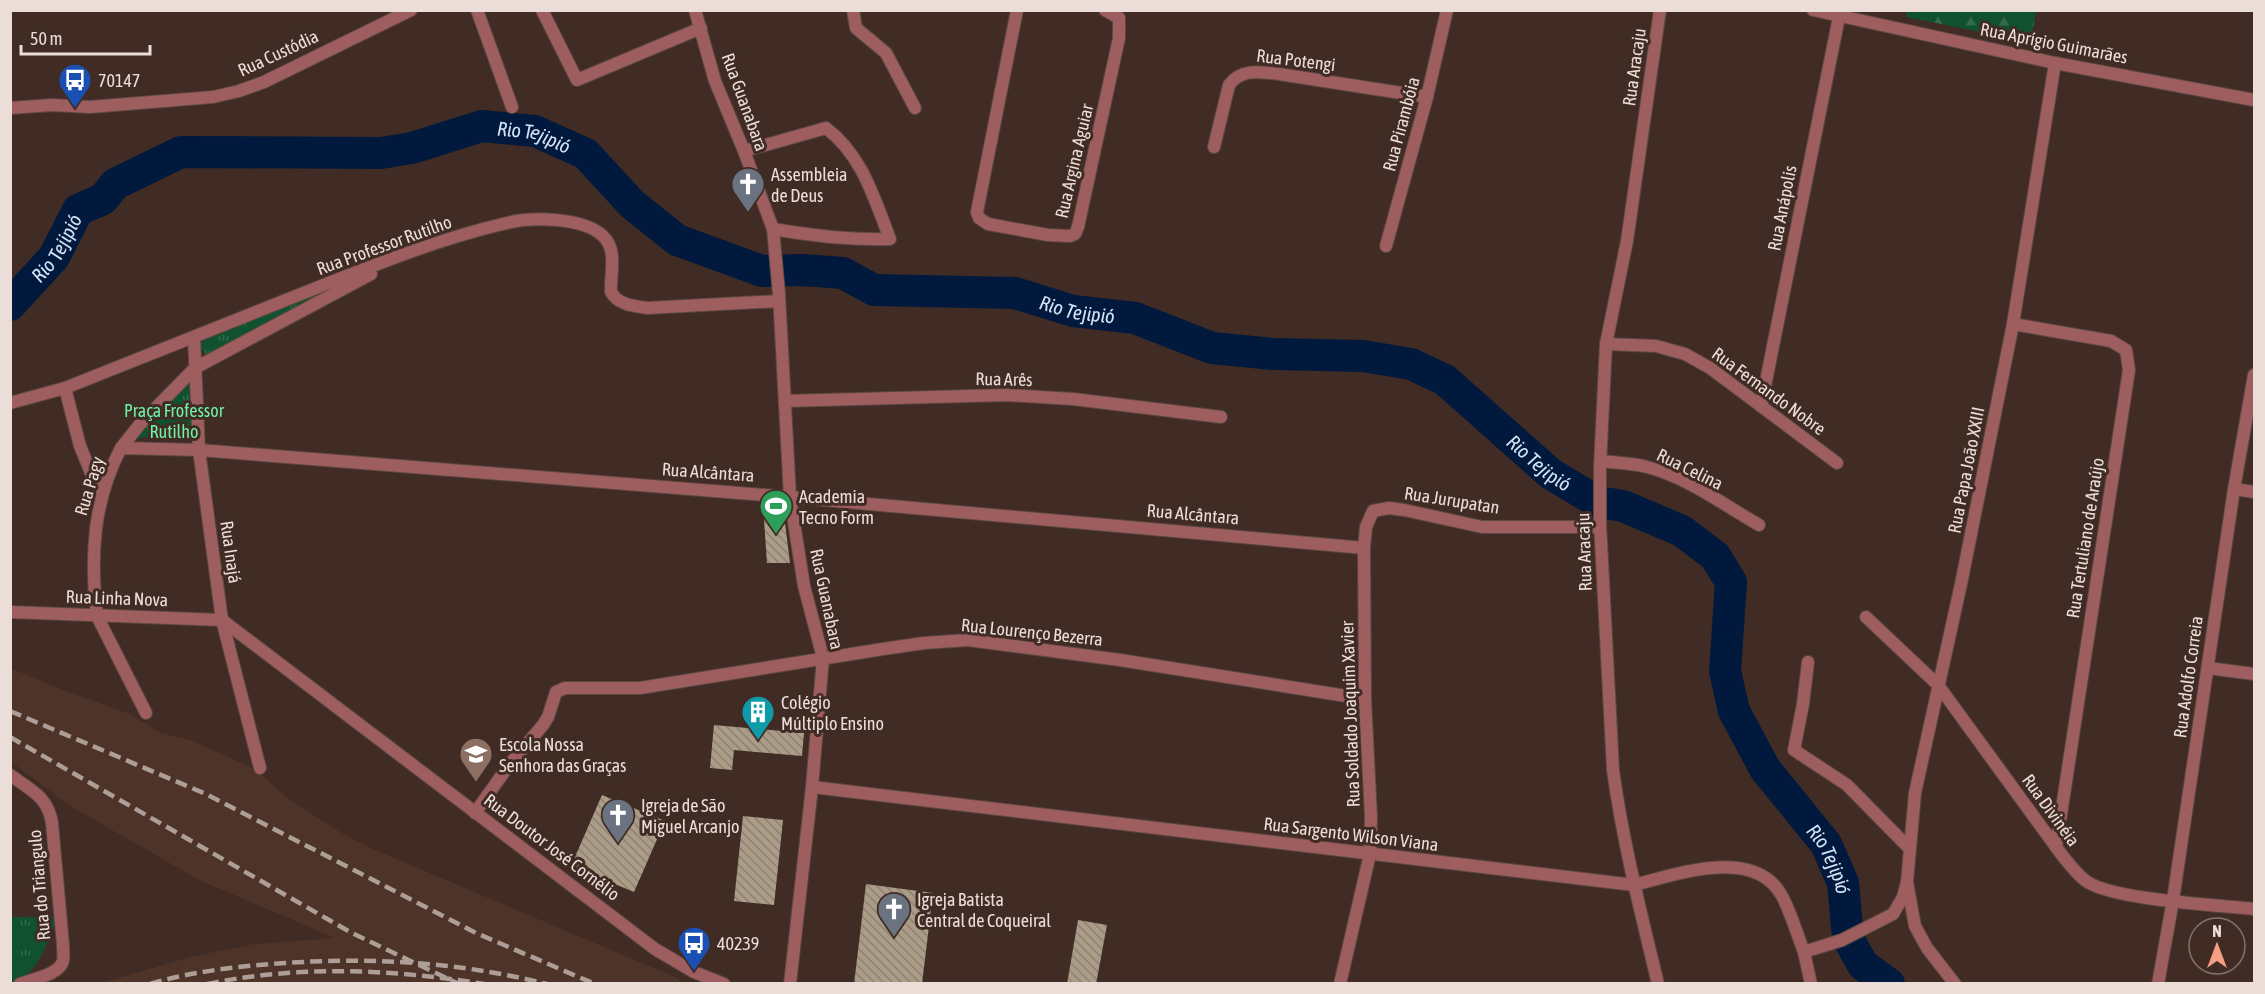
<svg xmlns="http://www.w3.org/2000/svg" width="2265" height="994" font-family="'Asap Condensed',sans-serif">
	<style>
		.built { fill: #4d3328 }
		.forest { fill: url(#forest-firs) }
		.park { fill: url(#park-tufts) }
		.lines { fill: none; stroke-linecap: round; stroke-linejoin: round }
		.river { stroke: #00193d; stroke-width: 32 }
		.building { fill: url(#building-back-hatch) }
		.minor-casing { stroke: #5b4841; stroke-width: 14 }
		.tertiary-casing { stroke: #5b4841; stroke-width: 14 }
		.minor { stroke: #9e5d5e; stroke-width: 12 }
		.tertiary { stroke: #9e5d5e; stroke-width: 12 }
		.rail { stroke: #ae9e98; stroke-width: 4.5; stroke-dasharray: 12 6; stroke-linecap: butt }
		.labels { text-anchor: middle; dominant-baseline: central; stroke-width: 6; stroke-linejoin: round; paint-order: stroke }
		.street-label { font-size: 18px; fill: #ebded9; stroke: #402c24 }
		.poi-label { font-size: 18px; fill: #ebded9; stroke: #402c24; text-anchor: start }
		.park-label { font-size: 18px; fill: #6ef2a6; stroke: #402c24 }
		.water-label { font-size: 20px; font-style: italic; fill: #d5e3f7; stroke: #402c24 }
	</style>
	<defs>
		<pattern id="forest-firs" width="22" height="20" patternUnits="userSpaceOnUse" patternTransform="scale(1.5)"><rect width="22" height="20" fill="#105230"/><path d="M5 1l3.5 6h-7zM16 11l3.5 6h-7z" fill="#336a4d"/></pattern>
		<pattern id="park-tufts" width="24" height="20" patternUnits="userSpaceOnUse" patternTransform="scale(1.5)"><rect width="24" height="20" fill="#105230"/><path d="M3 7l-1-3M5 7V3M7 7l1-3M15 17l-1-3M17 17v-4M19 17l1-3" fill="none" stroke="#336a4d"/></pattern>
		<pattern id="building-back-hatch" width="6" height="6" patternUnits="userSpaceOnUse" patternTransform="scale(1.5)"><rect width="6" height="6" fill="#ab9c88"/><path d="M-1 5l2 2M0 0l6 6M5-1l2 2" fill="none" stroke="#8d8173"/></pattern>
	</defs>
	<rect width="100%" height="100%" fill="#402c24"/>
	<path class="built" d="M10 668 71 693 130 714 161 733 191 740 253 768 289 799 340 832 373 849 675 977 682 983H101L194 956 254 944 335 938 199 880 70 806 11 762Z"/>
	<path class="forest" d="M1907 11V10L2036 11 2031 42 1906 17Z"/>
	<g class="park">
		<path d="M324 291 326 293 207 355 201 349 200 343 205 338Z"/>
		<path d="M186 382 190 384 195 434 191 439 145 437 133 440Z"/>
		<path d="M10 917H57C49 939 37 979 10 983Z"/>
	</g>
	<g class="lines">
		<path class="river" id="s1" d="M10 305 54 257 78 210 103 199 115 184 181 152 381 153 412 148 482 126 535 131 586 154 632 204 677 240 762 271 802 270 843 273 874 290 1015 293 1073 311 1135 318 1212 348 1273 354 1363 356 1411 364 1445 380 1551 474 1598 502 1623 506 1682 531 1715 556 1731 582 1725 671 1734 711 1765 769 1826 844 1843 883 1848 938 1863 965 1889 984"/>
	</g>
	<g class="building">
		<path d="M763 505 783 507 790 563H767Z"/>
		<path d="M714 725 804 733 802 756 734 750 732 770 710 768Z"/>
		<path d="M602 795 665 821 634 892 571 866Z"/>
		<path d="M743 816 783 820 774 905 734 901Z"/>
		<path d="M866 884 933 893 922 984H854Z"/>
		<path d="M1078 920 1107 925 1096 984H1067Z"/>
	</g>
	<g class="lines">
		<g class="minor-casing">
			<g id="minor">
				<path d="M477 10 512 107"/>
				<path d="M542 10 577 80 701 28"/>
				<path d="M853 10 856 28 886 53 915 108"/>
				<path d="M1017 10 977 212 979 218 988 224 1048 235 1070 236 1075 234 1078 227 1119 38V18L1105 10"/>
				<path d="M10 108 52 105 90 107 213 97 239 91 264 82 411 10"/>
				<path d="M1214 147 1229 85C1242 68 1260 72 1279 74L1427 97"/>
				<path d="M744 151 826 128C862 155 874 198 890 239 850 240 812 236 773 229"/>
				<path d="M1386 246 1427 97 1447 10"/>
				<path d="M2013 324 2111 341 2126 350 2129 370 2056 847"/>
				<path d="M194 337 199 450 222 620 260 768"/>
				<path d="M1606 344 1656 346 1685 354 1710 368 1837 463"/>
				<path d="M65 388 80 446 101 497"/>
				<path d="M785 401 1006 395 1073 399 1221 417"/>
				<path d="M10 403 65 388C145 356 225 324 306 292 372 266 437 239 507 223 532 217 583 217 603 236 618 250 610 274 611 292 618 305 634 306 647 308L779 301"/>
				<path d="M1761 406 1839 17"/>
				<path d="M121 448 140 424 195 368 371 274"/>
				<path d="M1601 461C1616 463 1632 463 1647 467 1687 477 1724 505 1759 525"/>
				<path d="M2234 489 2254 492"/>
				<path d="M790 497 1364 548"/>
				<path d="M97 616 146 713"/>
				<path d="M1866 617 1938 685 2056 847C2065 859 2074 872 2086 881 2112 900 2218 905 2254 909"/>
				<path d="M1808 662 1803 704 1794 750 1847 785 1910 849"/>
				<path d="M2208 668 2254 674"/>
				<path d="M10 775C31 790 48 797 52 823L63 945C63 950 64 956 63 961 59 975 32 979 20 984"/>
				<path d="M812 787 1634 885C1677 874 1755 846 1782 896 1791 913 1797 934 1804 952"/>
				<path d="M475 813 509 765 543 725 548 717 556 692 565 688H640L883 649 924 643 968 640 1120 660 1365 699"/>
				<path d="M1907 882 1915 926 1927 948 1955 984"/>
				<path d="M1340 984 1370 854 1371 817 1365 699 1364 548 1366 527 1373 511 1389 508 1404 510 1482 527H1600"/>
				<path d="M1658 984C1641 913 1623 843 1613 770L1600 523V466L1606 344 1627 241 1660 10"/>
				<path d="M2158 984 2173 900 2234 489 2254 375"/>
			</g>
		</g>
		<g class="tertiary-casing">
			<g id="tertiary">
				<path d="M695 10 715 81 744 151 773 229 779 294 790 497 804 586 823 658 812 787 790 984"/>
				<path d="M1813 10 2055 63 2254 100"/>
				<path d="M10 612 222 620 655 949 694 972 724 984"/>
				<path d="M97 616C90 557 93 501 121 448L199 450 790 497"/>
				<path d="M1811 984 1804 952 1842 940 1893 914 1903 897 1907 882 1915 793 1961 584 2013 324 2055 63"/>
			</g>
		</g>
		<use href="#minor" class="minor"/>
		<use href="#tertiary" class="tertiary"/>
		<g class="rail">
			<path d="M10 711 206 794 476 933 595 984"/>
			<path d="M10 737 350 932 459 984"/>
			<path d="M150 984C194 971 240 966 285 963 375 957 458 962 547 984"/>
			<path d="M207 984C298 965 392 969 484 984"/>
		</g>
	</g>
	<defs>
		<g id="bus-pin" transform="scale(1.725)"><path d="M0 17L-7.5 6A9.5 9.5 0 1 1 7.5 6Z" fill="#1a4fb4" stroke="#402c24"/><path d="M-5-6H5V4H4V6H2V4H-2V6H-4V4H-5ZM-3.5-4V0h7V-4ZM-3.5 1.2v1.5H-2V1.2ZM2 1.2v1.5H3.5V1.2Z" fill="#fff"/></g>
		<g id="church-pin" transform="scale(1.725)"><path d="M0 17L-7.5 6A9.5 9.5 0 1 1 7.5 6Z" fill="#6b7280" stroke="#402c24"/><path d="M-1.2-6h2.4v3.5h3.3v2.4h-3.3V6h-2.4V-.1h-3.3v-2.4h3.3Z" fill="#fff"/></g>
		<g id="stadium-pin" transform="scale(1.725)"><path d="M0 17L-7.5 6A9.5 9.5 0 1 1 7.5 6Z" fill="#2e9e5b" stroke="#402c24"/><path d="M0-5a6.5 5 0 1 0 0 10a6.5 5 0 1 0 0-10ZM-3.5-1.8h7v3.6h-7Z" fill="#fff"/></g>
		<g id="building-pin" transform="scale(1.725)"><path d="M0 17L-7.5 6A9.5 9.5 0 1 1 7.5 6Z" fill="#0f9aa8" stroke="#402c24"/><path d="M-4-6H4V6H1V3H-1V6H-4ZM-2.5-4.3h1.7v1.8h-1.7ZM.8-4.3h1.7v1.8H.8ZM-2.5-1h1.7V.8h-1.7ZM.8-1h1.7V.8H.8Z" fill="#fff"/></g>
		<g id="school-pin" transform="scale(1.725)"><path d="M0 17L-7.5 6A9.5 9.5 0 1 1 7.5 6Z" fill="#8d6e63" stroke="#402c24"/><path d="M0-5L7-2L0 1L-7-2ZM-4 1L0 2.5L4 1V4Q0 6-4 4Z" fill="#fff"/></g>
	</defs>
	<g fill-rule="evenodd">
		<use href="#bus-pin" x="75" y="80"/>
		<use href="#church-pin" x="748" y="184"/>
		<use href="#stadium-pin" x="776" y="506"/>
		<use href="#building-pin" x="758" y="712"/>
		<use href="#school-pin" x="476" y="754"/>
		<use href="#church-pin" x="618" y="815"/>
		<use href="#church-pin" x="894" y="909"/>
		<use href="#bus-pin" x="694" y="943"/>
	</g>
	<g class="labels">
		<g class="street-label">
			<text transform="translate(2054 43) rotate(11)">Rua Aprígio Guimarães</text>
			<text transform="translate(278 53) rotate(-25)">Rua Custódia</text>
			<text transform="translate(1296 60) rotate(7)">Rua Potengi</text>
			<text transform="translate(1634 67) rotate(-82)">Rua Aracaju</text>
			<text transform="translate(745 102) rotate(70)">Rua Guanabara</text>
			<text transform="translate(1401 124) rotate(-75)">Rua Pirambóia</text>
			<text transform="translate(1074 161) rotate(-77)">Rua Argina Aguiar</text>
			<text transform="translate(1782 208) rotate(-79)">Rua Anápolis</text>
			<text transform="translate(384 245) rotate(-20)">Rua Professor Rutilho</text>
			<text transform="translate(1004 379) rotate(1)">Rua Arês</text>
			<text transform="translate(1769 391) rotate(36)">Rua Fernando Nobre</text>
			<text transform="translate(1690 469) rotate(26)">Rua Celina</text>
			<text transform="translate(1966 470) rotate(-79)">Rua Papa João XXIII</text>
			<text transform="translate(708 472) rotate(4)">Rua Alcântara</text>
			<text transform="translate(89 486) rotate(-73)">Rua Pagy</text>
			<text transform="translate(1452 500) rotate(9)">Rua Jurupatan</text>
			<text transform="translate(1193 514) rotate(5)">Rua Alcântara</text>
			<text transform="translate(2085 538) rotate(-81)">Rua Tertuliano de Araújo</text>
			<text transform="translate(231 552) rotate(82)">Rua Inajá</text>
			<text transform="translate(1584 552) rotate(-92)">Rua Aracaju</text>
			<text transform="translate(117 598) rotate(2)">Rua Linha Nova</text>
			<text transform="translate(827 599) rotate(78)">Rua Guanabara</text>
			<text transform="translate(1032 632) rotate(6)">Rua Lourenço Bezerra</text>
			<text transform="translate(2188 677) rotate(-82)">Rua Adolfo Correia</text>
			<text transform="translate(1350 714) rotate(-92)">Rua Soldado Joaquim Xavier</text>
			<text transform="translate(2051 810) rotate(54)">Rua Divinéia</text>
			<text transform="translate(1351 834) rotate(7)">Rua Sargento Wilson Viana</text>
			<text transform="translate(552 847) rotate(37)">Rua Doutor José Cornélio</text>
			<text transform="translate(39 885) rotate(-95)">Rua do Triangulo</text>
		</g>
		<g class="poi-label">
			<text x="98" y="80">70147</text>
			<text x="771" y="174">Assembleia<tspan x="771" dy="21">de Deus</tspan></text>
			<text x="799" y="496">Academia<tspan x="799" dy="21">Tecno Form</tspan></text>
			<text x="781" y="702">Colégio<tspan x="781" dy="21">Múltiplo Ensino</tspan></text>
			<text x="499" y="744">Escola Nossa<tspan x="499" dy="21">Senhora das Graças</tspan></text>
			<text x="641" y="805">Igreja de São<tspan x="641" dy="21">Miguel Arcanjo</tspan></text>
			<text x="917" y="899">Igreja Batista<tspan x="917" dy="21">Central de Coqueiral</tspan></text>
			<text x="717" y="943">40239</text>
		</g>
		<g class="park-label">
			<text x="174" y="410">Praça Frofessor<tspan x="174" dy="21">Rutilho</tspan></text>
		</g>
		<g class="water-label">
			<text stroke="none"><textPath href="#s1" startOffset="596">Rio Tejipió</textPath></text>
			<text stroke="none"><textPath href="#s1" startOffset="74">Rio Tejipió</textPath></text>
			<text stroke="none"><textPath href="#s1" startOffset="1190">Rio Tejipió</textPath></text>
			<text stroke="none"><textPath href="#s1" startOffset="1694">Rio Tejipió</textPath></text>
			<text stroke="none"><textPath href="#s1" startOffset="2234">Rio Tejipió</textPath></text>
		</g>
	</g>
	<rect width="2265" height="994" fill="none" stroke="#ebded9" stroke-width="24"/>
	<g transform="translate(2217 946)"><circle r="28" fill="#402c24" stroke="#84736c" stroke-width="1.5"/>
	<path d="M0-4.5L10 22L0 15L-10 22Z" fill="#f39f84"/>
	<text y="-9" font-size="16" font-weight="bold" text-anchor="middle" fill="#ebded9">N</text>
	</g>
	<path d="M21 45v9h129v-9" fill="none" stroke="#ebded9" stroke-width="3"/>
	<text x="30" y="45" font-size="18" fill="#ebded9" stroke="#402c24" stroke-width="4.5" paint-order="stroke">50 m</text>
</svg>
